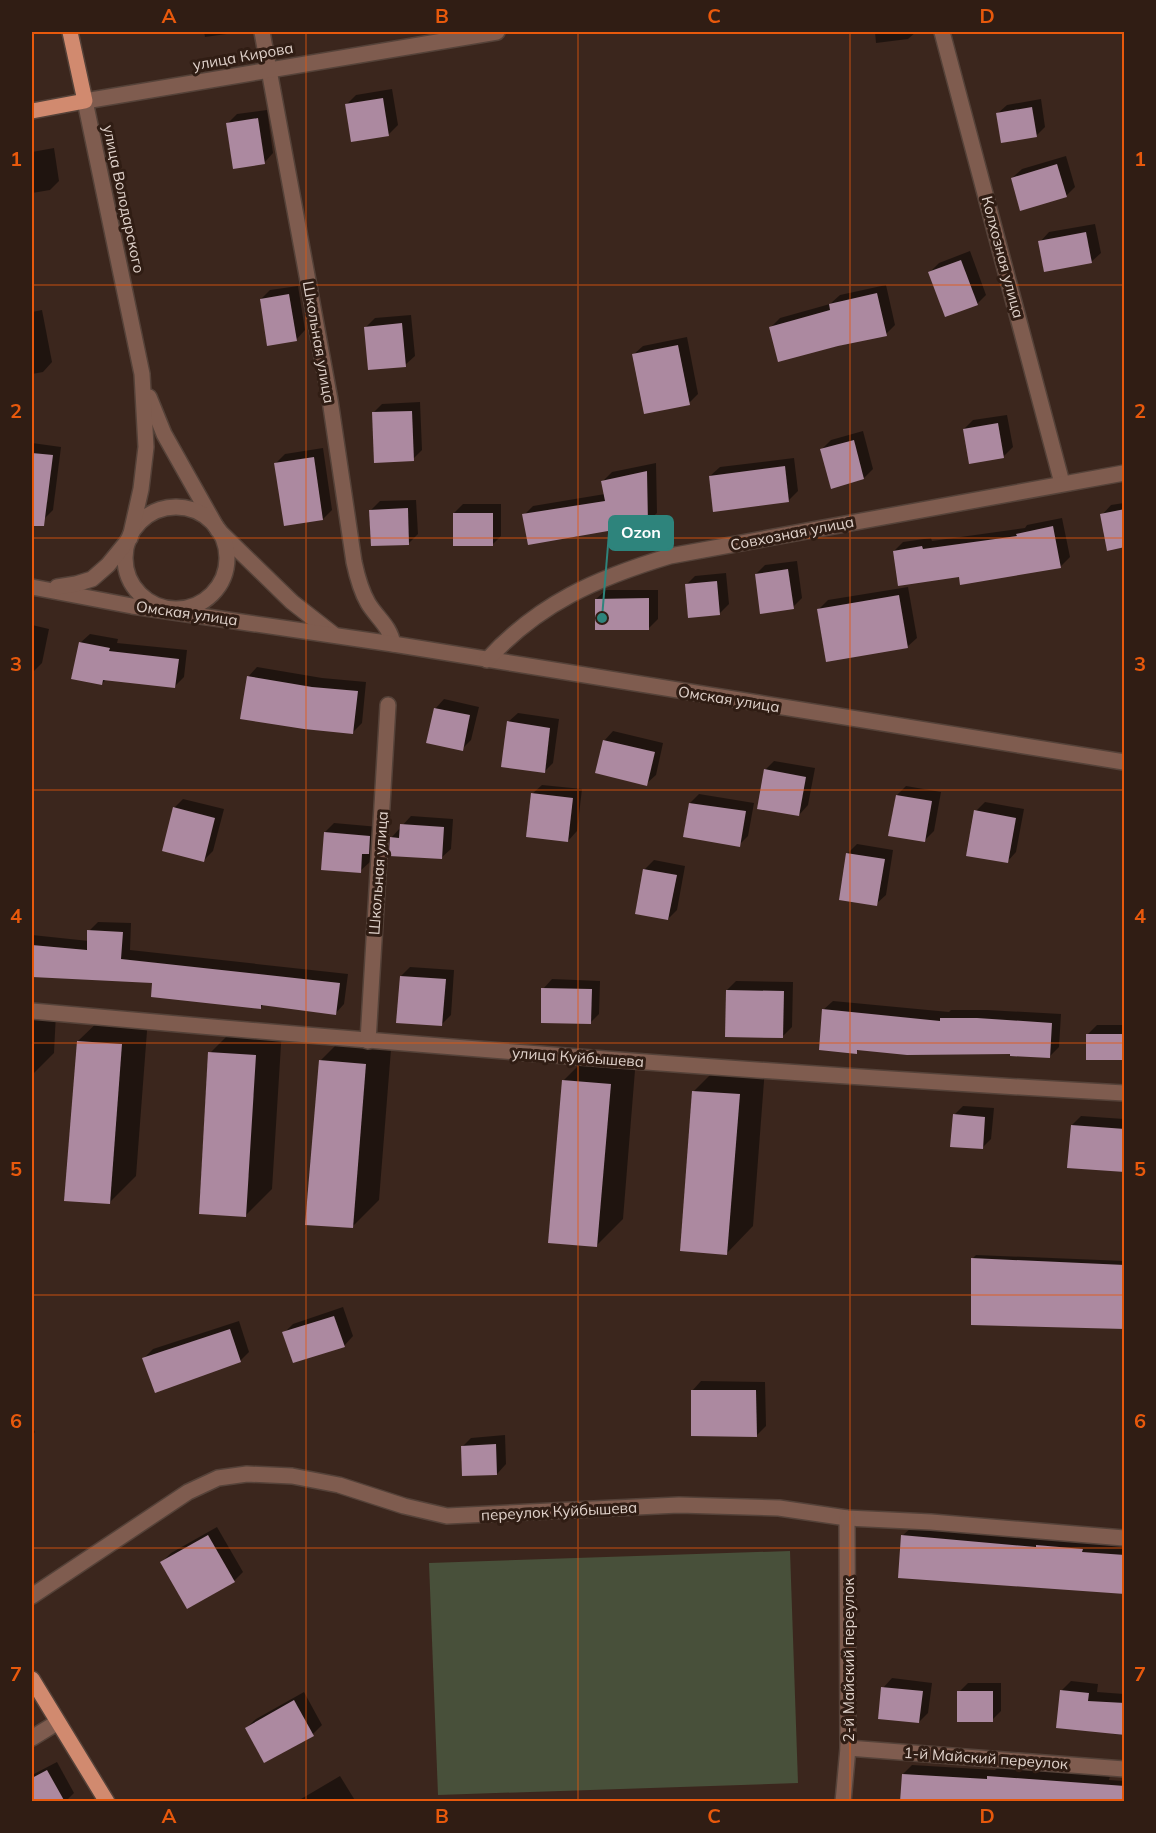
<svg xmlns="http://www.w3.org/2000/svg" width="1156" height="1833" font-family="Mulish,sans-serif">
	<style>
		.green { fill: #48503a }
		.shadow { fill: #0007 }
		.building { fill: #ac89a0 }
		.lines { fill: none; stroke-linecap: round; stroke-linejoin: round }
		.minor-casing { stroke: #554239; stroke-width: 18 }
		.major-casing { stroke: #554239; stroke-width: 18 }
		.minor { stroke: #7f5c4f; stroke-width: 15 }
		.major { stroke: #d18a6f; stroke-width: 15 }
		.grid { fill: none; stroke: #e8590c; stroke-width: 1.5; stroke-opacity: 0.55 }
		.labels { text-anchor: middle; dominant-baseline: central; stroke-width: 6; stroke-linejoin: round; paint-order: stroke }
		.street-label { font-size: 15px; fill: #e0d2cb; stroke: #301d14 }
		.leader { fill: none; stroke: #2e847c; stroke-width: 2 }
		.callout-dot { fill: #2e847c; stroke: #301d14; stroke-width: 2 }
		.callout { fill: #2e847c; stroke: #2e847c; stroke-width: 2 }
		.callout-label { font-size: 16px; text-anchor: middle; font-weight: bold; fill: #fff }
		.neatline { fill: none; stroke: #e8590c; stroke-width: 2 }
		.grid-label { font-size: 20px; text-anchor: middle; font-weight: bold; fill: #e8590c }
	</style>
	<rect width="100%" height="100%" fill="#3b261d"/>
	<path class="green" d="M790 1551 798 1783 438 1795 429 1563Z"/>
	<g class="shadow">
		<path d="M204 32H241L205 37Z"/>
		<path d="M875 32H916L908 39 876 43Z"/>
		<path d="M392 89 398 125 389 134 352 140 347 104 356 95Z"/>
		<path d="M1041 99 1045 127 1036 136 997 114 1007 105Z"/>
		<path d="M267 110 273 153 264 163 228 123 237 114Z"/>
		<path d="M54 148 59 181 50 190 32 193V152Z"/>
		<path d="M1066 156 1075 187 1066 196 1012 178 1022 169Z"/>
		<path d="M1095 224 1101 253 1091 262 1040 242 1049 232Z"/>
		<path d="M970 251 986 295 977 304 930 272 939 263Z"/>
		<path d="M1124 261V286L1122 264Z"/>
		<path d="M886 285 895 325 886 334 780 360 771 327 780 318 830 304 840 295Z"/>
		<path d="M298 286 305 330 296 340 261 299 270 290Z"/>
		<path d="M42 310 52 362 43 372 32 374V312Z"/>
		<path d="M411 315 415 356 405 365 366 327 375 318Z"/>
		<path d="M687 337 698 394 689 403 633 355 643 346Z"/>
		<path d="M420 402 422 450 413 459 373 413 382 404Z"/>
		<path d="M1007 415 1013 447 1004 456 964 429 973 420Z"/>
		<path d="M863 431 873 469 864 478 822 449 831 440Z"/>
		<path d="M32 443 61 447 53 510 44 519 32 518Z"/>
		<path d="M323 448 332 510 323 519 276 463 285 454Z"/>
		<path d="M794 458 798 491 788 501 710 476 720 467Z"/>
		<path d="M656 463 657 513 647 522 524 515 533 506 605 494 603 481 612 472Z"/>
		<path d="M416 500 418 534 409 543 371 510 380 501Z"/>
		<path d="M1124 503V546L1102 515 1111 505Z"/>
		<path d="M463 504H501V536L492 545 454 513Z"/>
		<path d="M1062 518 1070 557 1061 566 961 583 960 575 894 551 903 542 931 538 932 541 1025 528 1027 525Z"/>
		<path d="M797 561 802 598 793 607 756 574 765 565Z"/>
		<path d="M726 573 729 604 720 613 686 585 695 576Z"/>
		<path d="M908 587 917 638 907 647 819 609 828 600Z"/>
		<path d="M606 590H658V619L649 628 596 599Z"/>
		<path d="M32 625 49 629 42 663 32 673Z"/>
		<path d="M90 634 118 639 117 643 187 650 184 677 175 686 106 679 102 684 80 643Z"/>
		<path d="M257 667 322 678 366 682 362 723 353 732 248 677Z"/>
		<path d="M444 699 479 707 471 740 462 749 435 709Z"/>
		<path d="M518 713 559 719 553 763 544 772 508 722Z"/>
		<path d="M613 731 663 743 656 775 646 784 604 741Z"/>
		<path d="M774 761 815 768 808 805 799 815 765 770Z"/>
		<path d="M542 785 582 789 577 831 568 841 532 794Z"/>
		<path d="M906 786 941 792 934 831 924 841 897 795Z"/>
		<path d="M699 794 754 803 748 836 739 845 690 803Z"/>
		<path d="M183 799 224 809 213 851 204 860 174 808Z"/>
		<path d="M985 802 1024 809 1016 852 1007 862 976 811Z"/>
		<path d="M411 816 453 819 451 849 441 858 391 838Z"/>
		<path d="M334 823 379 827 378 843 370 851V862L360 871 325 832Z"/>
		<path d="M857 844 893 850 886 895 876 904 841 899 848 853Z"/>
		<path d="M654 860 685 866 677 910 668 919 637 913 645 869Z"/>
		<path d="M98 922 131 923 130 950 348 974 344 1004 335 1014 264 1004 260 1008 154 982 32 975V935L89 941V931Z"/>
		<path d="M410 967 454 970 451 1015 442 1024 401 976Z"/>
		<path d="M552 979 600 981 599 1014 590 1023 543 989Z"/>
		<path d="M736 981 793 982 792 1027 783 1036 727 990Z"/>
		<path d="M833 1001 949 1012 951 1010H987L1061 1014 1059 1047 1050 1056 1011 1052 859 1049 856 1052 823 1010Z"/>
		<path d="M32 1011 56 1013 54 1053 32 1075Z"/>
		<path d="M105 1015 148 1018 136 1176 109 1203 78 1041Z"/>
		<path d="M1097 1025H1124V1058L1088 1034Z"/>
		<path d="M237 1026 282 1029 272 1189 246 1215 210 1053Z"/>
		<path d="M347 1034 392 1037 379 1200 352 1227 320 1061Z"/>
		<path d="M590 1054 636 1058 623 1219 597 1245 563 1081Z"/>
		<path d="M720 1065 765 1068 753 1226 727 1253 694 1091Z"/>
		<path d="M963 1106 994 1108 991 1139 982 1148 954 1115Z"/>
		<path d="M1081 1116 1124 1119V1171L1072 1125Z"/>
		<path d="M976 1255 1124 1261V1327L972 1259Z"/>
		<path d="M343 1307 353 1336 344 1346 284 1333 293 1324Z"/>
		<path d="M239 1321 249 1352 240 1361 144 1358 153 1349Z"/>
		<path d="M701 1381 765 1382 766 1426 757 1435 692 1391Z"/>
		<path d="M32 1426 35 1432 32 1436Z"/>
		<path d="M505 1435 506 1464 497 1474 462 1447 471 1438Z"/>
		<path d="M217 1527 243 1572 234 1581 162 1562 171 1553Z"/>
		<path d="M912 1527 1091 1540V1543L1124 1545V1593L902 1536Z"/>
		<path d="M892 1678 932 1683 928 1713 919 1722 883 1688Z"/>
		<path d="M1071 1681 1098 1684 1097 1692 1124 1694V1735L1113 1734 1062 1690Z"/>
		<path d="M968 1683H1001V1711L992 1720 959 1692Z"/>
		<path d="M304 1692 322 1725 313 1734 246 1728 256 1719Z"/>
		<path d="M57 1762 74 1793 65 1802H32V1775Z"/>
		<path d="M912 1765 995 1770 997 1768 1110 1776 1109 1780 1124 1781V1802L903 1774Z"/>
		<path d="M340 1776 356 1802H296Z"/>
	</g>
	<g class="building">
		<path d="M383 98 389 136 351 142 345 104Z"/>
		<path d="M1032 107 1037 137 1001 143 996 113Z"/>
		<path d="M258 118 265 164 233 169 226 123Z"/>
		<path d="M1057 164 1067 197 1020 211 1011 178Z"/>
		<path d="M1086 232 1092 263 1044 272 1038 241Z"/>
		<path d="M961 260 978 305 945 317 928 272Z"/>
		<path d="M877 293 887 336 838 346 778 362 769 327 830 310 829 304Z"/>
		<path d="M289 294 297 341 267 346 260 299Z"/>
		<path d="M402 323 406 367 368 370 364 327Z"/>
		<path d="M678 345 690 405 644 414 632 354Z"/>
		<path d="M412 411 414 461 374 463 372 412Z"/>
		<path d="M998 423 1004 458 969 464 963 429Z"/>
		<path d="M854 440 864 479 831 489 820 449Z"/>
		<path d="M32 453 53 455 44 526H32Z"/>
		<path d="M314 457 323 520 284 526 274 463Z"/>
		<path d="M785 466 789 502 713 512 709 476Z"/>
		<path d="M647 471 648 524 528 545 522 514 605 501 601 481Z"/>
		<path d="M408 508 409 545 371 546 369 510Z"/>
		<path d="M1125 509V547L1107 551 1100 514Z"/>
		<rect x="453" y="513" width="40" height="33"/>
		<path d="M1053 526 1061 568 960 585 959 577 898 586 893 551 922 546 923 549 1017 536 1016 534Z"/>
		<path d="M788 569 794 609 760 614 755 574Z"/>
		<path d="M717 581 720 615 688 618 685 584Z"/>
		<path d="M899 595 908 648 826 662 817 609Z"/>
		<path d="M649 598V630H595V599Z"/>
		<path d="M79 642 110 648 109 651 179 659 175 688 103 680 102 685 71 679Z"/>
		<path d="M247 676 312 687 358 691 353 734 304 729 240 719Z"/>
		<path d="M434 708 470 715 463 751 426 743Z"/>
		<path d="M507 721 550 728 545 773 501 767Z"/>
		<path d="M603 740 655 752 647 786 595 773Z"/>
		<path d="M764 769 806 777 799 816 757 809Z"/>
		<path d="M531 793 573 798 568 842 526 837Z"/>
		<path d="M896 795 932 801 925 842 888 836Z"/>
		<path d="M689 803 746 811 740 847 683 837Z"/>
		<path d="M173 807 215 818 204 862 162 851Z"/>
		<path d="M974 810 1016 818 1008 863 966 856Z"/>
		<path d="M400 824 444 827 442 859 389 856 390 837 399 838Z"/>
		<path d="M324 832 370 836 369 854H362L361 873 321 870Z"/>
		<path d="M846 853 885 859 877 906 839 900Z"/>
		<path d="M643 869 677 875 668 920 635 914Z"/>
		<path d="M87 930 123 932 121 959 340 983 336 1015 261 1005V1009L151 997 152 983 32 977V945L87 950Z"/>
		<path d="M400 976 446 979 442 1026 396 1023Z"/>
		<path d="M541 988 592 989 591 1024 541 1023Z"/>
		<path d="M726 990 784 991 783 1038 725 1037Z"/>
		<path d="M822 1009 940 1021V1018H977L1052 1023 1050 1058 1010 1056V1054L907 1055 857 1050V1054L819 1050Z"/>
		<rect x="1086" y="1034" width="39" height="26"/>
		<path d="M77 1041 122 1044 110 1204 64 1201Z"/>
		<path d="M208 1052 256 1055 246 1217 199 1214Z"/>
		<path d="M319 1060 366 1064 353 1228 305 1225Z"/>
		<path d="M562 1080 611 1084 597 1247 548 1243Z"/>
		<path d="M692 1091 740 1094 727 1255 680 1251Z"/>
		<path d="M953 1114 985 1117 983 1149 950 1147Z"/>
		<path d="M1071 1125 1125 1129V1172L1067 1168Z"/>
		<path d="M971 1258 1125 1265V1329L971 1325Z"/>
		<path d="M334 1316 345 1347 293 1363 282 1332Z"/>
		<path d="M230 1329 241 1362 155 1393 142 1358Z"/>
		<path d="M691 1390H756L757 1437 691 1436Z"/>
		<path d="M496 1444 497 1475 462 1476 461 1446Z"/>
		<path d="M208 1535 235 1582 187 1609 160 1562Z"/>
		<path d="M901 1535 1036 1547V1545L1083 1549 1082 1552 1125 1555V1594L898 1578Z"/>
		<path d="M881 1687 923 1691 919 1723 878 1719Z"/>
		<path d="M1060 1690 1089 1693 1088 1701 1125 1703V1735L1056 1728Z"/>
		<rect x="957" y="1691" width="36" height="31"/>
		<path d="M294 1700 314 1736 264 1763 245 1728Z"/>
		<path d="M47 1770 65 1802H32V1778Z"/>
		<path d="M902 1774 987 1779V1776L1125 1786V1802H900Z"/>
	</g>
	<g class="lines">
		<g class="minor-casing">
			<g id="minor">
				<path d="M262 32 330 400 354 562C357 576 361 591 368 603 377 618 390 626 393 644"/>
				<path d="M942 32 1062 483"/>
				<path d="M149 397 164 434 218 530 292 602 333 634"/>
				<circle cx="176" cy="558" r="51"/>
				<path d="M32 587 132 606 393 644 1124 762"/>
				<path d="M57 587 76 584 92 579 108 565 130 538 141 489 146 447 142 374 85 101 497 32"/>
				<path d="M487 660C539 603 597 578 670 556L1124 473"/>
				<path d="M32 1011C395 1044 760 1073 1124 1093"/>
				<path d="M368 1041 388 705"/>
				<path d="M32 1596 188 1492 218 1478 247 1474 292 1476 339 1485 404 1506 447 1516 679 1505 779 1508 847 1518 931 1522 1124 1538"/>
				<path d="M32 1738 58 1722"/>
				<path d="M848 1748 1124 1769"/>
				<path d="M843 1802 848 1748 847 1518"/>
			</g>
		</g>
		<g class="major-casing">
			<g id="major">
				<path d="M32 111 85 101 70 32"/>
				<path d="M32 1679 107 1802"/>
			</g>
		</g>
		<use href="#minor" class="minor"/>
		<use href="#major" class="major"/>
	</g>
	<path class="grid" d="M306 32V1802M578 32V1802M850 32V1802M32 285H1124M32 538H1124M32 790H1124M32 1043H1124M32 1295H1124M32 1548H1124"/>
	<g class="labels">
		<g class="street-label">
			<text transform="translate(243 56) rotate(-10)">улица Кирова</text>
			<text transform="translate(124 199) rotate(78)">улица Володарского</text>
			<text transform="translate(1003 257) rotate(75)">Колхозная улица</text>
			<text transform="translate(319 342) rotate(80)">Школьная улица</text>
			<text transform="translate(792 533) rotate(-11)">Совхозная улица</text>
			<text transform="translate(187 613) rotate(8)">Омская улица</text>
			<text transform="translate(729 699) rotate(9)">Омская улица</text>
			<text transform="translate(378 873) rotate(-86)">Школьная улица</text>
			<text transform="translate(578 1057) rotate(4)">улица Куйбышева</text>
			<text transform="translate(559 1511) rotate(-3)">переулок Куйбышева</text>
			<text transform="translate(848 1660) rotate(-90)">2-й Майский переулок</text>
			<text transform="translate(986 1758) rotate(4)">1-й Майский переулок</text>
		</g>
	</g>
	<path class="leader" d="M602 618L609 533"/>
	<circle class="callout-dot" cx="602" cy="618" r="6"/>
	<rect class="callout" x="609" y="516" width="64" height="34" rx="6"/>
	<g class="callout-label">
		<text x="641" y="538">Ozon</text>
	</g>
	<rect width="1156" height="1833" fill="none" stroke="#301d14" stroke-width="66"/>
	<rect x="33" y="33" width="1090" height="1767" class="neatline"/>
	<g class="grid-label">
		<text x="169" y="23">A</text>
		<text x="442" y="23">B</text>
		<text x="714" y="23">C</text>
		<text x="987" y="23">D</text>
		<text x="16" y="166">1</text>
		<text x="1140" y="166">1</text>
		<text x="16" y="418">2</text>
		<text x="1140" y="418">2</text>
		<text x="16" y="671">3</text>
		<text x="1140" y="671">3</text>
		<text x="16" y="923">4</text>
		<text x="1140" y="923">4</text>
		<text x="16" y="1176">5</text>
		<text x="1140" y="1176">5</text>
		<text x="16" y="1428">6</text>
		<text x="1140" y="1428">6</text>
		<text x="16" y="1681">7</text>
		<text x="1140" y="1681">7</text>
		<text x="169" y="1823">A</text>
		<text x="442" y="1823">B</text>
		<text x="714" y="1823">C</text>
		<text x="987" y="1823">D</text>
	</g>
</svg>
